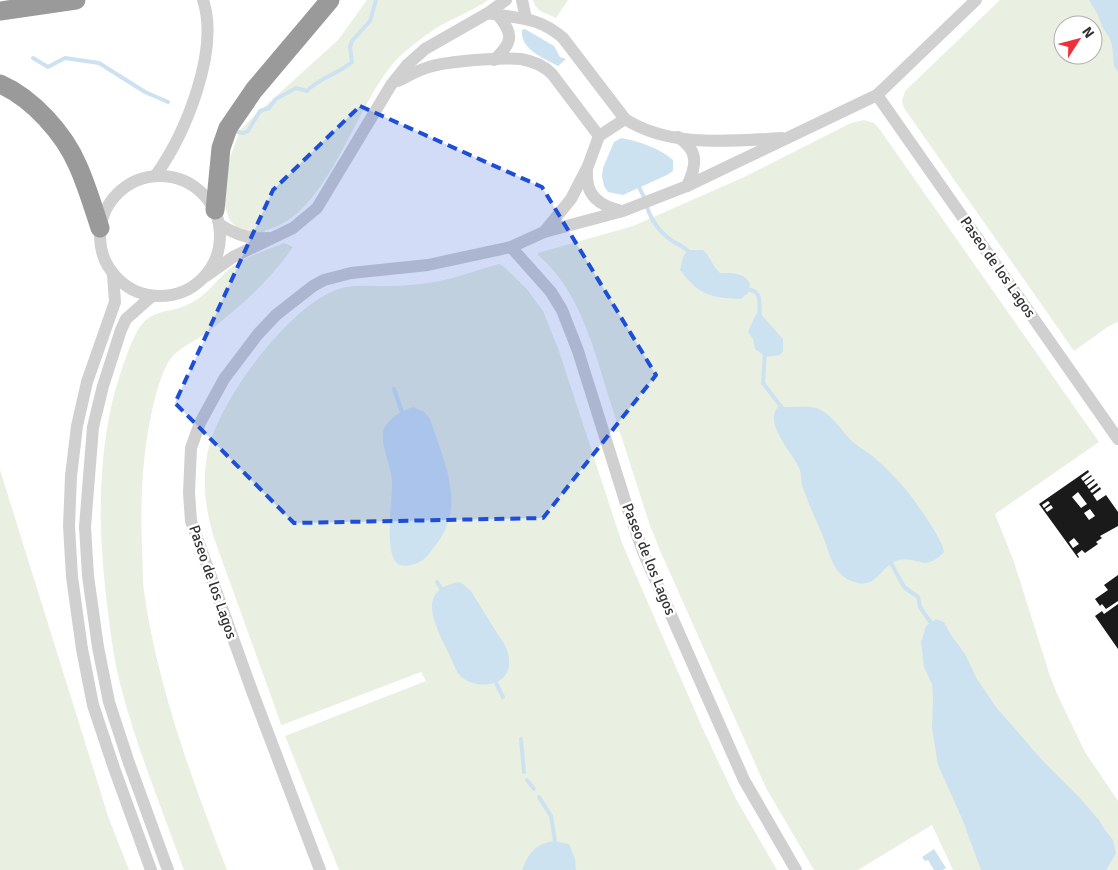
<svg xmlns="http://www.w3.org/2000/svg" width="1118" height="870" font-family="Signika,sans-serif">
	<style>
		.green { fill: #e9f0e1; fill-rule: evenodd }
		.water { fill: #cde2f0 }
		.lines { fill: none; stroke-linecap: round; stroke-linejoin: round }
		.stream { stroke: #cde2f0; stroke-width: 4 }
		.building { fill: #1a1a1a; fill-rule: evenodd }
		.minor { stroke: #d0d0d0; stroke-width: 12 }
		.highway { stroke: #9a9a9a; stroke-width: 19 }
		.marked { fill: #1d4ed8; fill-opacity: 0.2; stroke: #1d4ed8; stroke-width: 4; stroke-dasharray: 10 6; stroke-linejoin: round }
		.labels { text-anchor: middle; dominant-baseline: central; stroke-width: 5; stroke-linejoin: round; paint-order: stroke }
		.street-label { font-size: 15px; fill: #333; stroke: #fff }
	</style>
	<rect width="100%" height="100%" fill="#fff"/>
	<g class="green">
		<path d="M367 0H488C471 12 452 18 435 29 423 37 410 47 399 57 355 101 329 217 265 230L264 234 240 230 230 221 225 206 223 187 227 166 240 130 252 118 338 40Z"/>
		<path d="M533 0H568L556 18C546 13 536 12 533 0Z"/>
		<path d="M1000 0H1118V322L1109 326 1074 351 904 108 902 101 905 91ZM1063 25H1093V55H1063Z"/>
		<path d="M864 120 874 123 878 127 1099 442 995 514 1014 562 1049 673 1057 694 1085 752 1118 801V870H953L932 825 858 870H814L766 788 662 555 649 523C637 484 624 446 612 407 595 355 582 292 538 255V253L633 226 742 178 851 123Z"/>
		<path d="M284 243 293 247C271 280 239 307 208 332 196 341 177 348 169 361 156 384 150 419 146 445 141 480 141 515 142 550 143 564 142 578 144 592 158 688 192 780 227 870H184C163 812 138 751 122 691 113 658 109 622 105 587 99 523 98 471 111 407 116 387 130 337 143 323 154 310 172 312 187 305 204 298 214 283 227 271 242 257 265 251 284 243Z"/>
		<path d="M499 264 503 266 526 288 543 311 559 351 622 543 702 727 735 797 777 870H339L285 736 426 681 421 672 282 725 281 724 214 538C206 511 202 485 207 456 215 405 287 308 336 290 354 283 372 287 392 286 404 286 417 284 429 283 451 280 477 270 499 264Z"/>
		<path d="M0 470 109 819 129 870H0Z"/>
	</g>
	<g class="water">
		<path d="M1089 0H1118V72L1114 66 1112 45 1109 37 1103 28 1097 13Z"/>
		<path d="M525 29 554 46 560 57 566 59 558 66C544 58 520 50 522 30Z"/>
		<path d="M621 138C640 142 658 147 673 160V171L667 175 623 195 608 192 604 186 602 176 603 168 614 142Z"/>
		<path d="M688 250H703C711 257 712 266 720 273 731 273 745 272 750 284L748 293 741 299C710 298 699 295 680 270L683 257Z"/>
		<path d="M759 312 783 339V351L780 355 766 357 755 349 753 339 748 332 755 316Z"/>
		<path d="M779 406C793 409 808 403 821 410 834 417 842 432 853 442 860 448 868 452 875 458 884 466 894 476 902 485 912 496 943 539 944 552 925 573 917 556 899 560 881 564 878 590 854 582 832 575 830 553 822 534 815 518 808 503 802 485 801 480 801 475 800 470 795 456 761 422 779 406Z"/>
		<path d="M413 407 424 412 430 419C443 459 466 504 438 542 433 548 429 555 423 560 417 564 405 568 398 564 383 553 393 499 392 482 392 467 381 448 383 433 385 420 401 411 413 407Z"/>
		<path d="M459 582 463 584 471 591C479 604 487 617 495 630 499 636 505 643 507 650 513 666 507 682 489 684 480 686 468 683 460 676 455 670 452 659 448 652 436 627 414 590 459 582Z"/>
		<path d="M936 619 944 622 951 635 965 654 977 679 996 707 1043 761 1079 797 1099 820 1105 830 1113 840 1116 853 1106 870H981L963 821 938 765 932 728 933 698 932 684 924 667 921 642 926 626Z"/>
		<path d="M555 841 569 844 575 859 576 870H522C529 852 535 844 555 841Z"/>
		<path d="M934 849 946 868 943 870H934L928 860 925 861 922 857Z"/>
	</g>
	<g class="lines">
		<g class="stream">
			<path d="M33 58 48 67 65 58 99 63 145 92 168 102"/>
			<path d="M237 132 244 133 248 131 260 111 269 108 276 99 296 88 307 91C319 78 338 74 352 62L350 47 352 41 370 21 376 0"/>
			<path d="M637 183 644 197"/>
			<path d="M647 207C652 222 660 233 674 242 679 245 686 248 690 253"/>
			<path d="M746 289C764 291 758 303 760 316"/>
			<path d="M765 352 763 383 782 408"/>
			<path d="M394 389 403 415"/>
			<path d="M890 561 904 587 918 597 920 607 933 626"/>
			<path d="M437 582 444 593"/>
			<path d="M494 679 503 697"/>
			<path d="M521 739 524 772"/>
			<path d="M527 780 534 789"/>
			<path d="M539 797 551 816 555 841"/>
		</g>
	</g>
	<g class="building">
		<path d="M1088 470 1089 472 1081 478 1083 481 1091 475 1092 476 1084 482 1086 485 1094 479 1095 480 1087 486 1089 489 1097 483 1098 485 1090 491 1092 493 1100 487 1101 489 1093 495 1097 501 1106 495 1118 512V526L1100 536 1102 538 1096 542 1098 544 1085 553 1082 550 1077 554 1079 557 1078 558 1039 504ZM1078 492 1087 504 1081 508 1072 497ZM1048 501 1050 503 1044 508 1042 505ZM1051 505 1053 508 1047 512 1045 509ZM1090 509 1095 516 1089 520 1084 513ZM1074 538 1079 544 1073 548 1069 542Z"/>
		<path d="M1118 575V601L1106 609 1102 604 1100 606 1095 599 1108 590 1104 585Z"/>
		<path d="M1118 604V649L1095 616 1102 611 1104 614Z"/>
	</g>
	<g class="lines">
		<g class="minor">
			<path d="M522 0 526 19"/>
			<path d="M488 13C518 19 538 16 563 38L625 119C670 148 730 141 782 138"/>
			<path d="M494 60C513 42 514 35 498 15"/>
			<path d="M398 81C408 76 418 70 429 67 449 61 500 57 521 59 533 61 544 66 552 74L599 136"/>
			<path d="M877 95 1118 439"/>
			<path d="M678 137C699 151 697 165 687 186"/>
			<path d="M587 171C585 196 600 206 622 211"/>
			<path d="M156 175C185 134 220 51 203 0"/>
			<circle cx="160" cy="236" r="60"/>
			<path d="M219 224C234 234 250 240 268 238"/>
			<path d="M544 232 571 199 588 166 599 136 625 119"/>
			<path d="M511 247 551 292 562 310 578 351 628 510 644 554 744 780 796 870"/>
			<path d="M113 275 115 302 87 382 77 426 71 476 69 526 72 577 82 649 93 705 114 768 151 870"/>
			<path d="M206 276 233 257 293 228 317 208 391 85 407 65 425 49 488 13 506 0"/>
			<path d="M152 296 126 319 121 330 103 386 93 427 85 527 88 576 98 647 109 702 129 763 168 870"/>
			<path d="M320 870 252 691 191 521 189 493 191 448 200 423 224 379 258 334 276 315 313 286 324 280 351 273 428 265 511 247 544 232 623 211 687 186 877 95 976 0"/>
		</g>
		<g class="highway">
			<path d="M0 11 76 0"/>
			<path d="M0 84C32 98 64 133 78 166 87 186 93 207 100 228"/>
			<path d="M215 210 221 148 228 128 254 90 330 0"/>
		</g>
	</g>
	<path class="marked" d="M360 106 542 187 656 375 543 518 294 523 175 403 273 190Z"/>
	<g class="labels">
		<g class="street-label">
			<text transform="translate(998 267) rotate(55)">Paseo de los Lagos</text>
			<text transform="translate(649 559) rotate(68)">Paseo de los Lagos</text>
			<text transform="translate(213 582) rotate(71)">Paseo de los Lagos</text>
		</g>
	</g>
	<g transform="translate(1078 40) rotate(54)"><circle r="24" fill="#ffffff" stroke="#adadad"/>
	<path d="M0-4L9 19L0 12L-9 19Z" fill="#f02f3a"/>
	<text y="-8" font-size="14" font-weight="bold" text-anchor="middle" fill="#333333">N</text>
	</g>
</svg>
